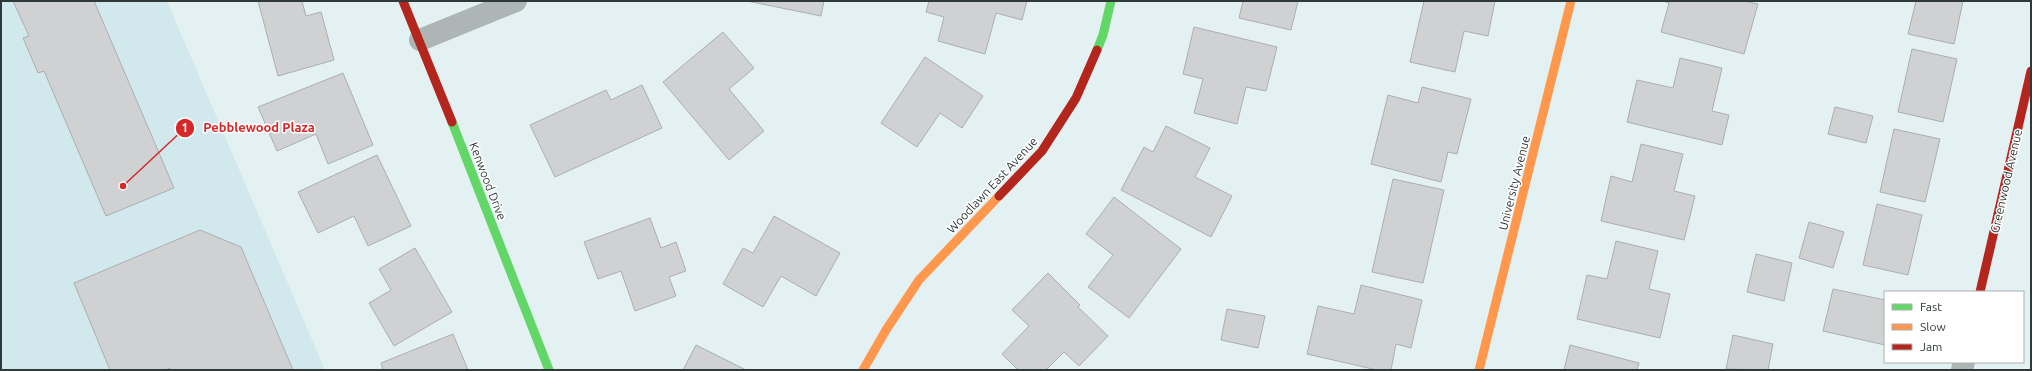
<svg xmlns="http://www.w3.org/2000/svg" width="2032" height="371" font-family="Ubuntu,sans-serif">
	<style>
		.built { fill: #d1e9ed }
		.building { fill: #cfd1d3; stroke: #acaeb0 }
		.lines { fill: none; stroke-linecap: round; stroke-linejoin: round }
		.street { stroke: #aeb5b5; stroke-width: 22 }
		.fast { stroke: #63d668; stroke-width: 9 }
		.slow { stroke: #ff974d; stroke-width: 9 }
		.jam { stroke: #b3261e; stroke-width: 9 }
		.labels { text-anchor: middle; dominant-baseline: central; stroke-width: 3; stroke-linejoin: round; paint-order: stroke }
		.street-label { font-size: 12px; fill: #30393a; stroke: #fff }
		.leader { fill: none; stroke: #d62828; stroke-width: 1.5 }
		.callout-dot { fill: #d62828; stroke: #fff; stroke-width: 1.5 }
		.mark-label { font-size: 12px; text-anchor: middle; font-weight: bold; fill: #fff }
		.callout-label { font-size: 13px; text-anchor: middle; font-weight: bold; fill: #d62828; stroke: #fff; stroke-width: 3; stroke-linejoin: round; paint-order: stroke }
	</style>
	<rect width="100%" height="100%" fill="#e4f1f3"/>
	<path class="built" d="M1 1H167L325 370H1Z"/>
	<g class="building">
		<path d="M13 1H94L174 188 106 216 44 71 38 73 23 38 29 36Z"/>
		<path d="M258 1H302L306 16 321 12 334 60 278 76Z"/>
		<path d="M747 1H824L821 16Z"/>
		<path d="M929 1H1027L1022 20 996 13 985 54 938 41 944 17 926 12Z"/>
		<path d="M1243 1H1298L1291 30 1239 18Z"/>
		<path d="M1424 1H1495L1488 36 1464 31 1455 72 1410 62Z"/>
		<path d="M1663 1H1745L1758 4 1744 54 1661 32 1669 3Z"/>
		<path d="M1916 1H1963L1954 44 1908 34Z"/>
		<path d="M1194 27 1277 47 1266 91 1246 87 1237 124 1194 113 1203 79 1183 74Z"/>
		<path d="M723 32 754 68 729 89 764 131 729 160 663 82Z"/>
		<path d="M1912 49 1957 59 1943 122 1898 112Z"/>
		<path d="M925 57 983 96 962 128 940 113 917 147 881 123Z"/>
		<path d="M1680 58 1722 68 1712 111 1729 115 1722 145 1627 122 1637 80 1673 88Z"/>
		<path d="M343 73 373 145 328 164 316 134 277 151 258 107Z"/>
		<path d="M642 85 662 128 555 177 530 125 606 90 611 100Z"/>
		<path d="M1422 87 1471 99 1457 154 1448 152 1441 182 1371 164 1388 95 1418 103Z"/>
		<path d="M1835 107 1873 116 1866 143 1828 134Z"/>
		<path d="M1166 126 1210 148 1195 177 1232 196 1211 237 1121 190 1144 147 1153 152Z"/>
		<path d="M1894 129 1940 139 1925 202 1880 192Z"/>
		<path d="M1641 144 1683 154 1674 191 1695 196 1684 240 1601 221 1611 176 1632 182Z"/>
		<path d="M377 155 411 226 368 246 354 216 318 233 298 192Z"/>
		<path d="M1393 179 1444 190 1423 283 1372 272Z"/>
		<path d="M1114 197 1181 249 1129 318 1088 287 1113 255 1086 234Z"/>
		<path d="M1877 204 1922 215 1908 275 1863 265Z"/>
		<path d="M774 216 840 253 816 296 781 276 763 307 723 284 743 248 753 253Z"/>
		<path d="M650 218 661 248 676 242 686 271 669 277 676 296 635 311 621 271 598 279 584 242Z"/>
		<path d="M1809 222 1844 232 1833 268 1799 258Z"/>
		<path d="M200 230 241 247 293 370H171L170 368 165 370H110L74 283Z"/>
		<path d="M1616 241 1658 251 1649 289 1670 294 1660 338 1577 319 1587 275 1607 279Z"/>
		<path d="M415 248 452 312 394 346 369 303 391 290 379 269Z"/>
		<path d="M1756 254 1792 263 1784 301 1747 292Z"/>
		<path d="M1048 273 1080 305 1078 307 1108 336 1079 366 1064 352 1046 370H1018L1002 354 1029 326 1012 310Z"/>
		<path d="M1361 285 1422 300 1411 348 1396 344 1391 370H1377L1307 354 1318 306 1354 314Z"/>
		<path d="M1833 289 1885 300V345L1823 331Z"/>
		<path d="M1227 309 1265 316 1258 348 1221 340Z"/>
		<path d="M453 334 468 370H383L381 363Z"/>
		<path d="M1733 335 1773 344 1768 370 1726 369Z"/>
		<path d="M696 345 746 370H683Z"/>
		<path d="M1570 345 1639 363 1637 370H1564Z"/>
	</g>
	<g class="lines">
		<g class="street">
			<path d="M420 40 516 1"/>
			<path d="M1962 370 1964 362"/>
		</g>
		<g class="fast">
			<path d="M1097 50 1103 35 1111 1"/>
			<path d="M452 122 549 370"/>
		</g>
		<g class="slow">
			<path d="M863 370 886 330 919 280 999 196"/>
			<path d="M1479 370 1571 1"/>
		</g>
		<g class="jam">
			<path d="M403 1 452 122"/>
			<path d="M999 196 1042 151 1076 98 1097 50"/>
			<path d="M1980 292 2031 71"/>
		</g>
	</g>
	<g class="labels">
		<g class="street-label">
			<text transform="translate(488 181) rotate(69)">Kenwood Drive</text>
			<text transform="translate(2006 181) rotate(-77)">Greenwood Avenue</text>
			<text transform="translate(1514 183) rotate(-76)">University Avenue</text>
			<text transform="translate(992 185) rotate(-47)">Woodlawn East Avenue</text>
		</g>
	</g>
	<path class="leader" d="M123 186L185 128"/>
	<g class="callout-dot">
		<circle cx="123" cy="186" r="4"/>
		<circle cx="185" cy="128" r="10"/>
	</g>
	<g class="mark-label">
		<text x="185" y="132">1</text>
	</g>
	<g class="callout-label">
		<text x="259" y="132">Pebblewood Plaza</text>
	</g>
	<rect width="2032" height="371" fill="none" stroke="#30393a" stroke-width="4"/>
	<rect x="1884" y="291" width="140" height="72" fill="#ffffff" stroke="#acb0b0"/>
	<rect x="1892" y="304" width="20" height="6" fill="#63d668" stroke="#acb0b0"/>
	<text x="1920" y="311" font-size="12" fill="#30393a">Fast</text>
	<rect x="1892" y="324" width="20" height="6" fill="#ff974d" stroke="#acb0b0"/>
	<text x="1920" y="331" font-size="12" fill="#30393a">Slow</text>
	<rect x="1892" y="344" width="20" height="6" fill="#b3261e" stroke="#acb0b0"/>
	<text x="1920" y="351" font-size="12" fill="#30393a">Jam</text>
</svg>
